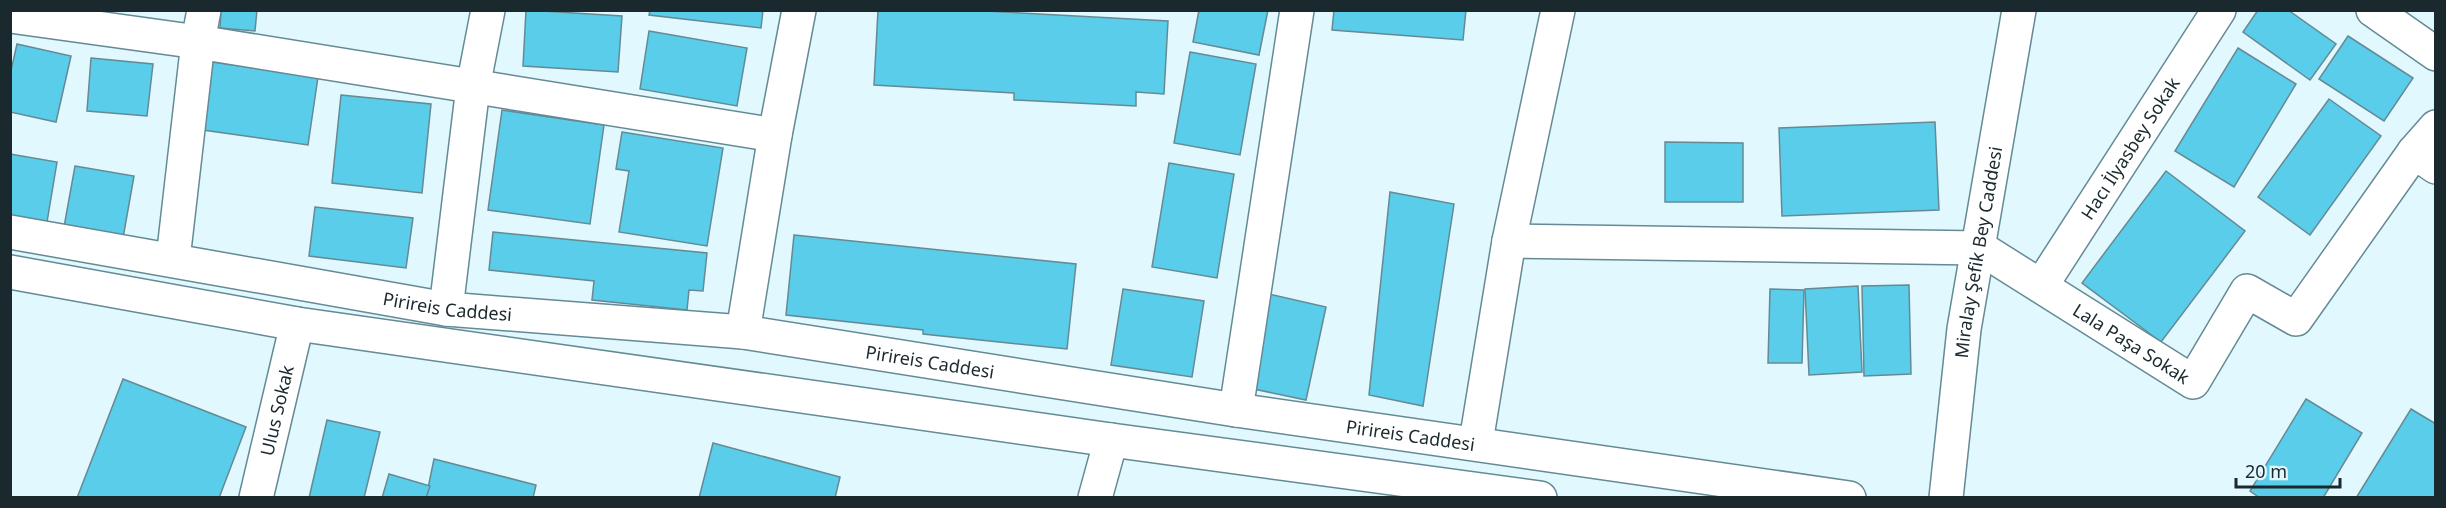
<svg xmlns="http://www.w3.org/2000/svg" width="2446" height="508" font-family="'Noto Sans',sans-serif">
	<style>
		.building { fill: #59cde9; stroke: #658a94; stroke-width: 1.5 }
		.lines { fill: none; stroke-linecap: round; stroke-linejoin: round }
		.minor-casing { stroke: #658a95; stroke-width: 36 }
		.trunk-casing { stroke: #658a95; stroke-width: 36 }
		.minor { stroke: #fff; stroke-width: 33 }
		.trunk { stroke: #fff; stroke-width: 33 }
		.labels { text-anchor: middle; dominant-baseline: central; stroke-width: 4.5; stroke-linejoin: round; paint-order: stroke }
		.street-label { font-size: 18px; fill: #1a292d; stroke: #e0f8fe }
	</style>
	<rect width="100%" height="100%" fill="#e0f8fe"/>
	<g class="building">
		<path d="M221 10H257L255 31 220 28Z"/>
		<path d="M526 10 622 16 618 72 523 66Z"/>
		<path d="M650 10H763L761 28 649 15Z"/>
		<path d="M878 10H967L1168 21 1164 94 1136 92V106L1014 100V93L874 85Z"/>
		<path d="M1199 10H1268L1259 55 1193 42Z"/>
		<path d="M1334 10H1466L1463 40 1332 30Z"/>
		<path d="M2258 10H2288L2336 44 2310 80 2243 32Z"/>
		<path d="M649 31 747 48 737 106 640 89Z"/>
		<path d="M2348 36 2413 78 2384 121 2319 79Z"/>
		<path d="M17 44 71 56 56 122 10 112V75Z"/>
		<path d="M2238 48 2296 84 2234 187 2175 151Z"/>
		<path d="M1190 52 1256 64 1240 155 1174 143Z"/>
		<path d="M91 58 153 64 147 116 87 111Z"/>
		<path d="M213 62 318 77 308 145 203 130Z"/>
		<path d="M341 95 431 104 422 193 332 183Z"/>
		<path d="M2329 99 2381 136 2310 235 2258 197Z"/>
		<path d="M502 110 604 125 590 224 488 210Z"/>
		<path d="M1935 122 1939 210 1782 216 1779 128Z"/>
		<path d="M622 132 723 148 707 246 619 232 629 171 616 169Z"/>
		<path d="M1665 142 1743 143V202H1665Z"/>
		<path d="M10 154 57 162 46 228 10 222Z"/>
		<path d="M1169 163 1234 174 1217 278 1152 267Z"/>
		<path d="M75 166 134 176 123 238 64 227Z"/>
		<path d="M2166 171 2245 231 2161 342 2082 283Z"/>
		<path d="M1390 192 1454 204 1423 406 1369 395Z"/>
		<path d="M315 207 413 218 406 268 309 256Z"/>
		<path d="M493 232 707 253 703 291 689 290 687 310 592 300 594 281 489 270Z"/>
		<path d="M794 235 1076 264 1067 349 923 334V330L786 315Z"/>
		<path d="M1909 285 1911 374 1864 376 1862 286Z"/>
		<path d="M1858 286 1862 372 1809 375 1805 289Z"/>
		<path d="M1123 289 1204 301 1192 377 1111 365Z"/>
		<path d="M1770 289 1804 290 1802 363H1768Z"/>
		<path d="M1265 293 1326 307 1306 400 1244 387Z"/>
		<path d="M123 379 246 427 219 498H77Z"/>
		<path d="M2306 399 2362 433 2323 498H2260L2250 491Z"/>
		<path d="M2411 409 2436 424V498H2356Z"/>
		<path d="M327 420 380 432 364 498H309Z"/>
		<path d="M713 443 840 477 835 498H699Z"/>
		<path d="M434 459 536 485 533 498H426Z"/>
		<path d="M389 474 430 486 426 498H382Z"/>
	</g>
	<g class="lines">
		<g class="minor-casing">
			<g id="minor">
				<path d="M2373 10 2436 54"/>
				<path d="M10 16 198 42 775 135"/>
				<path d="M2414 152 2436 127"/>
				<path id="s1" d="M1509 241 1980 248 2193 382 2247 291 2296 319 2414 152 2436 167"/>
				<path d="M173 259 198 42 204 10"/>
				<path id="s2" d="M2041 286 2219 10"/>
				<path d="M446 309 473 87 488 10"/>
				<path d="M743 332 775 135 799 10"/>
				<path d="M1236 410 1297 10"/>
				<path d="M1476 442 1509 241 1558 10"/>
				<path id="s3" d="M256 498 297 324"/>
				<path d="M1095 498 1111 440"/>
				<path id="s4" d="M1946 498 1964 329 2019 10"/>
			</g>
		</g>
		<g class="trunk-casing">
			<g id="trunk">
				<path id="s5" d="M10 232 446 309 743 332 1236 410 1849 498"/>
				<path d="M10 272 297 324 1111 440 1540 498"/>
			</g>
		</g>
		<use href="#minor" class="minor"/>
		<use href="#trunk" class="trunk"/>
	</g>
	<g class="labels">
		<g class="street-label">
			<text stroke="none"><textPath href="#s2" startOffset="164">Hacı İlyasbey Sokak</textPath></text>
			<text stroke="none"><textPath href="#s4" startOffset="248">Miralay Şefik Bey Caddesi</textPath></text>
			<text stroke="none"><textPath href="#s5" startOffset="444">Pirireis Caddesi</textPath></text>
			<text stroke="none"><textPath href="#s1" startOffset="650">Lala Paşa Sokak</textPath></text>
			<text stroke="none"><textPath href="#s5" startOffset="930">Pirireis Caddesi</textPath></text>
			<text stroke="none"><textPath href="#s3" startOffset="90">Ulus Sokak</textPath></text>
			<text stroke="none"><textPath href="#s5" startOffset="1416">Pirireis Caddesi</textPath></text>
		</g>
	</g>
	<rect width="2446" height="508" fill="none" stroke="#1a292d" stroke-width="24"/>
	<path d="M2236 478v9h104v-9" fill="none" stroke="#1a292d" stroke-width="3"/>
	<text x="2245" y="478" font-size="18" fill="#1a292d" stroke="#e0f8fe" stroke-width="4.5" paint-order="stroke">20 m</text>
</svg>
